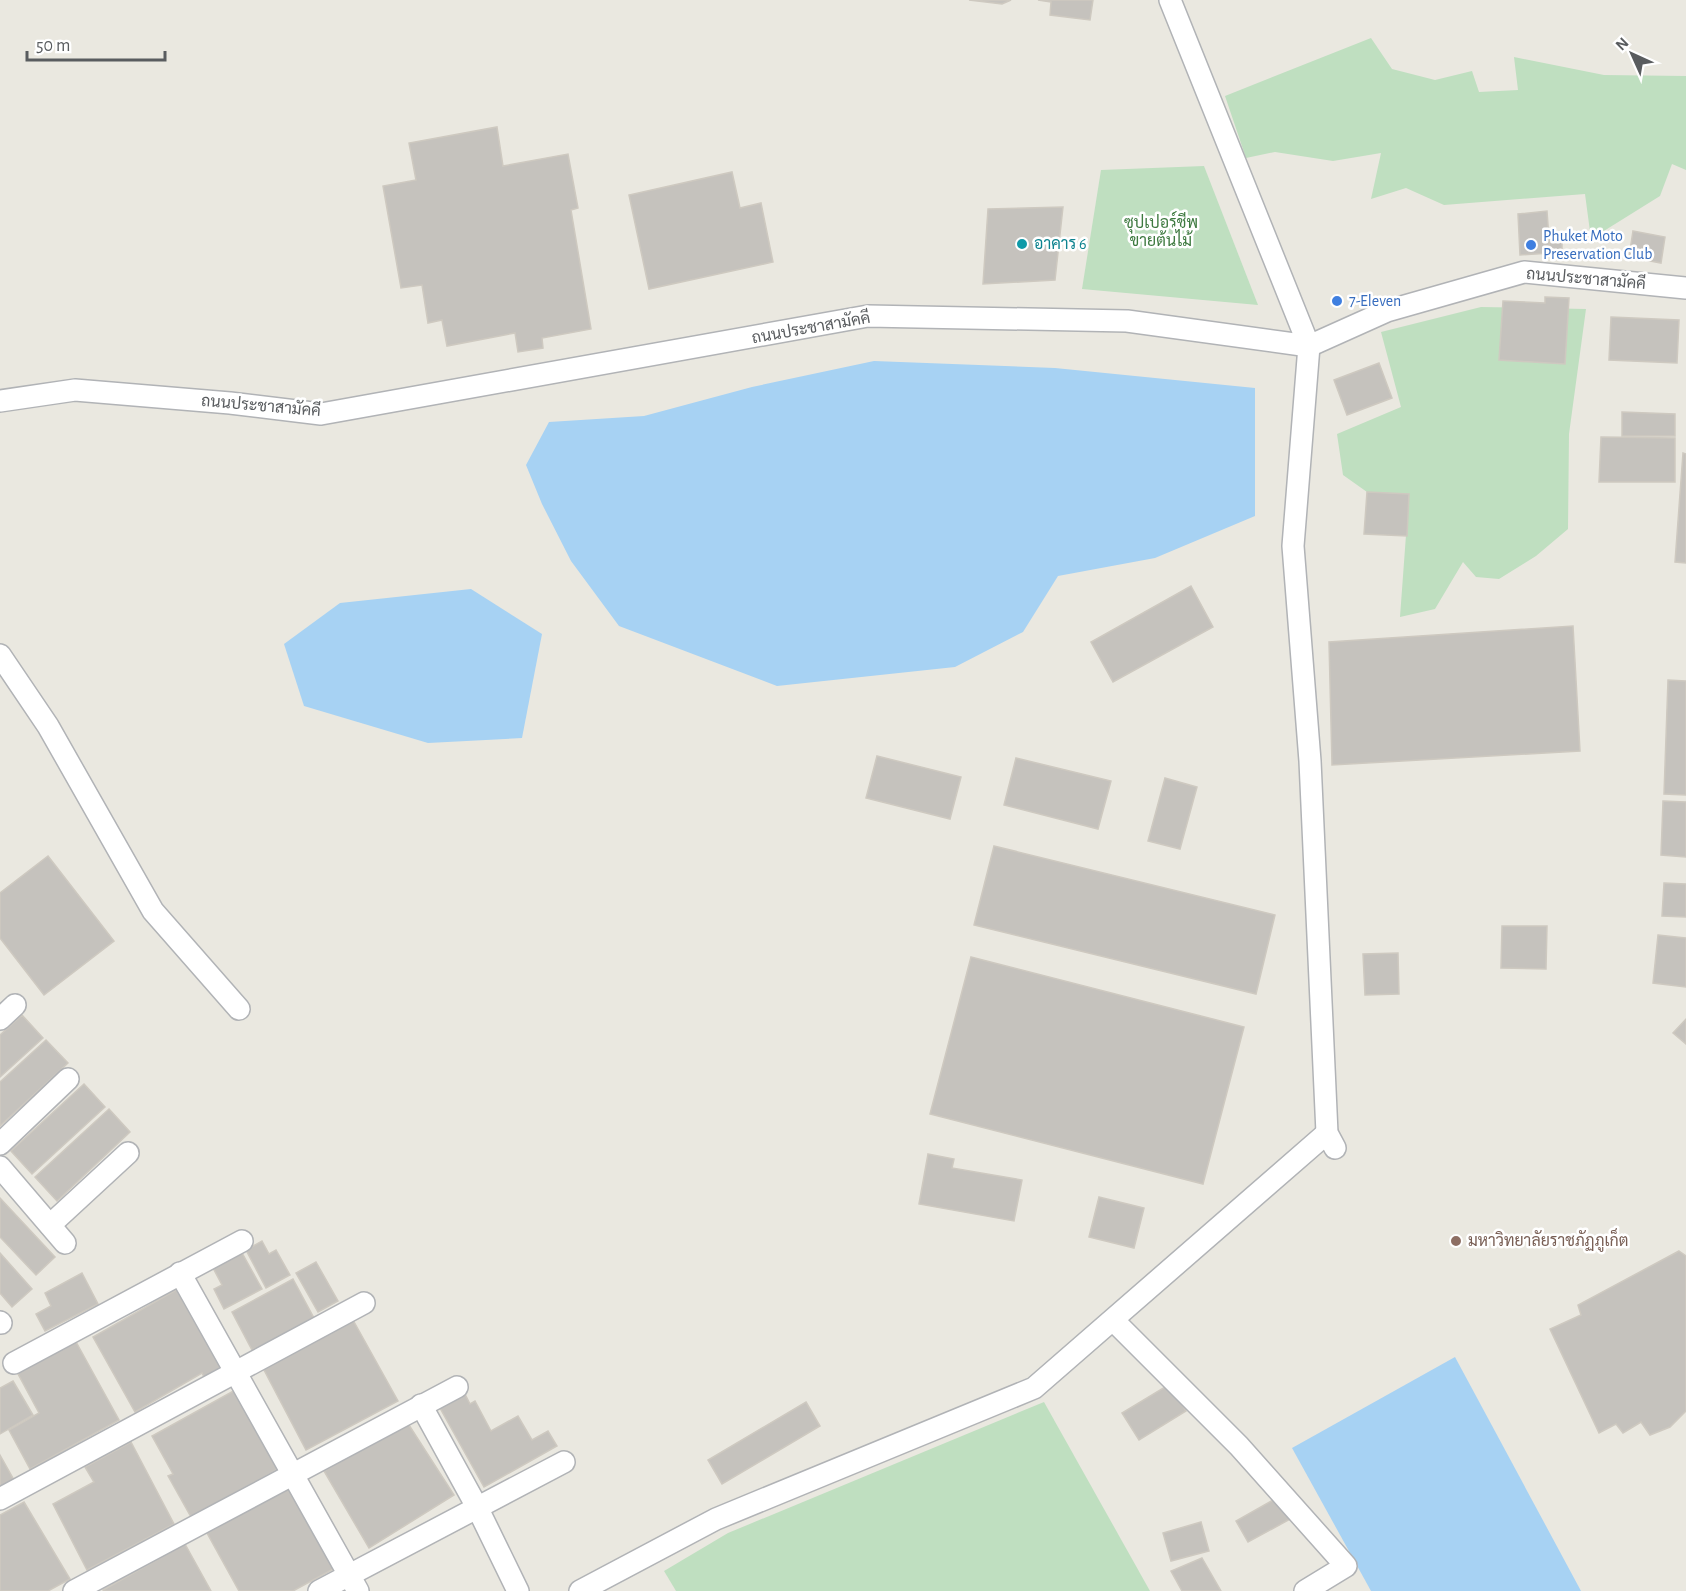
<svg xmlns="http://www.w3.org/2000/svg" width="1686" height="1591" font-family="'Alegreya Sans',Sarabun,sans-serif">
	<style>
		.green { fill: #bfdfc0 }
		.water { fill: #a7d2f3 }
		.building { fill: #c5c2bd; stroke: #cec9c0; stroke-width: 1.5 }
		.lines { fill: none; stroke-linecap: round; stroke-linejoin: round }
		.minor-casing { stroke: #b1b3b6; stroke-width: 24 }
		.minor { stroke: #fff; stroke-width: 21 }
		.culture-dot { fill: #0f9aa8; stroke: #fff; stroke-width: 2 }
		.shop-dot { fill: #3f7fe0; stroke: #fff; stroke-width: 2 }
		.education-dot { fill: #8d6e63; stroke: #fff; stroke-width: 2 }
		.labels { text-anchor: middle; dominant-baseline: central; stroke-width: 5; stroke-linejoin: round; paint-order: stroke }
		.park-label { font-size: 16px; fill: #3e7a40; stroke: #fff }
		.shop-label { font-size: 16px; fill: #366cbe; stroke: #fff; text-anchor: start }
		.culture-label { font-size: 16px; fill: #0d838f; stroke: #fff; text-anchor: start }
		.street-label { font-size: 16px; fill: #595c5f; stroke: #fff }
		.education-label { font-size: 16px; fill: #785e54; stroke: #fff; text-anchor: start }
	</style>
	<rect width="100%" height="100%" fill="#eae8e0"/>
	<g class="green">
		<path d="M1371 38 1392 69 1435 80 1472 71 1479 92 1518 90 1514 57 1604 75 1686 76V170L1672 164 1660 196 1591 239 1585 194 1444 205 1406 188 1371 199 1381 153 1333 161 1275 152 1246 158 1225 96Z"/>
		<path d="M1204 166 1258 305 1082 289 1101 170Z"/>
		<path d="M1481 307 1586 309 1569 434 1568 529 1536 556 1499 579 1476 577 1463 562 1435 609 1400 617 1409 494 1367 492 1343 475 1337 434 1401 407 1381 332Z"/>
		<path d="M1044 1402 1150 1591H676L664 1571 728 1533Z"/>
	</g>
	<g class="water">
		<path d="M874 361 1055 368 1255 388V516L1155 558 1058 576 1023 632 955 667 777 686 619 626 571 561 542 504 526 465 549 422 644 416 752 387Z"/>
		<path d="M471 589 542 634 522 738 428 743 304 706 284 644 340 603Z"/>
		<path d="M1455 1357 1581 1591H1371L1292 1448Z"/>
	</g>
	<g class="building">
		<path d="M969 0H1011L1002 4Z"/>
		<path d="M1038 0H1093L1090 20 1050 15 1051 2Z"/>
		<path d="M497 127 503 166 568 154 578 208 571 210 591 329 542 338 543 348 518 352 515 333 447 346 442 320 428 323 422 285 401 288 383 186 416 180 409 143Z"/>
		<path d="M732 172 740 208 761 203 773 262 649 289 629 195Z"/>
		<path d="M1063 207 1055 280 983 284 988 209Z"/>
		<path d="M1547 211 1550 253 1520 255 1518 214Z"/>
		<path d="M1633 231 1665 237 1661 263 1629 257Z"/>
		<path d="M1562 239V253H1550L1549 240Z"/>
		<path d="M1545 297 1569 298 1565 364 1499 360 1503 301 1545 303Z"/>
		<path d="M1611 317 1679 320 1677 363 1609 360Z"/>
		<path d="M1379 363 1392 398 1347 415 1334 380Z"/>
		<path d="M1622 412 1675 414V436H1622Z"/>
		<path d="M1601 437 1675 438V482H1599Z"/>
		<path d="M1683 453 1686 454V563L1675 562Z"/>
		<path d="M1367 492 1409 494 1407 536 1364 534Z"/>
		<path d="M1191 586 1213 627 1113 682 1091 642Z"/>
		<path d="M1573 626 1580 751 1332 765 1329 642Z"/>
		<path d="M1668 680 1686 681V795L1664 794Z"/>
		<path d="M877 756 961 777 950 819 866 798Z"/>
		<path d="M1016 758 1111 781 1098 829 1004 805Z"/>
		<path d="M1165 778 1197 787 1180 849 1148 841Z"/>
		<path d="M1663 801 1686 802V857L1661 855Z"/>
		<path d="M994 846 1275 915 1256 994 974 925Z"/>
		<path d="M48 856 114 941 44 995 0 938V893Z"/>
		<path d="M1664 883 1686 884V917L1662 916Z"/>
		<path d="M1502 926H1547L1546 969 1501 968Z"/>
		<path d="M1658 935 1686 938V987L1653 983Z"/>
		<path d="M1398 953 1399 994 1365 995 1363 954Z"/>
		<path d="M971 957 1244 1027 1203 1184 930 1114Z"/>
		<path d="M22 1015 43 1038 0 1077V1035Z"/>
		<path d="M1686 1019V1044L1673 1033Z"/>
		<path d="M46 1040 68 1063 0 1126V1082Z"/>
		<path d="M84 1084 105 1107 32 1174 11 1151Z"/>
		<path d="M109 1109 130 1132 57 1201 35 1177Z"/>
		<path d="M928 1154 954 1159 952 1168 1022 1180 1014 1221 919 1204Z"/>
		<path d="M1099 1197 1144 1208 1134 1248 1089 1237Z"/>
		<path d="M0 1198 55 1257 36 1275 0 1237Z"/>
		<path d="M262 1241 269 1254 276 1250 290 1275 266 1288 246 1250Z"/>
		<path d="M241 1251 262 1289 224 1309 214 1289 222 1285 212 1266Z"/>
		<path d="M1679 1251 1686 1256V1411L1670 1427 1650 1435 1641 1422 1623 1433 1616 1424 1599 1433 1550 1329 1581 1315 1578 1305Z"/>
		<path d="M0 1253 32 1289 12 1307 0 1293Z"/>
		<path d="M316 1262 338 1301 318 1312 296 1273Z"/>
		<path d="M82 1273 98 1304 45 1331 36 1314 51 1306 45 1293Z"/>
		<path d="M293 1279 315 1320 252 1350 232 1312Z"/>
		<path d="M183 1286 227 1364 204 1377 202 1373 135 1412 93 1337Z"/>
		<path d="M353 1320 398 1401 306 1450 263 1368Z"/>
		<path d="M75 1340 119 1420 30 1469 9 1430 39 1413 17 1372Z"/>
		<path d="M13 1381 33 1415 0 1434V1388Z"/>
		<path d="M1170 1384 1186 1411 1139 1440 1122 1413Z"/>
		<path d="M237 1389 280 1468 191 1517 168 1476 173 1474 152 1436Z"/>
		<path d="M465 1394 470 1404 475 1401 491 1431 518 1416 532 1440 548 1431 557 1446 484 1487 440 1408Z"/>
		<path d="M806 1402 820 1426 722 1484 708 1460Z"/>
		<path d="M407 1422 454 1495 369 1548 324 1471Z"/>
		<path d="M131 1442 174 1524 87 1570 53 1504 94 1482 85 1467Z"/>
		<path d="M0 1455 14 1480 0 1488Z"/>
		<path d="M292 1486 337 1567 293 1591H239L207 1533Z"/>
		<path d="M1282 1495 1294 1517 1248 1542 1236 1521Z"/>
		<path d="M24 1502 70 1579 48 1591H0V1515Z"/>
		<path d="M1201 1522 1209 1551 1171 1561 1163 1533Z"/>
		<path d="M185 1544 211 1591H104L103 1590Z"/>
		<path d="M1202 1558 1221 1591H1182L1171 1571Z"/>
	</g>
	<g class="lines">
		<g class="minor-casing">
			<g id="minor">
				<path d="M1170 0 1309 346 1293 546 1310 761 1327 1133 1335 1148"/>
				<path d="M0 401 75 390 230 403 321 414 868 316 1127 321 1309 346 1387 311 1524 272 1686 288"/>
				<path d="M0 655 48 726 153 911 239 1009"/>
				<path d="M0 1019 15 1005"/>
				<path d="M0 1144 68 1079"/>
				<path d="M0 1167 65 1243"/>
				<path d="M50 1225 128 1153"/>
				<path d="M180 1273 358 1591"/>
				<path d="M1114 1321 1239 1446 1346 1566 1305 1591"/>
				<path d="M0 1322 1 1323"/>
				<path d="M14 1363 242 1241"/>
				<path d="M421 1405 477 1507 518 1591"/>
				<path d="M0 1499 364 1303"/>
				<path d="M74 1591 457 1387"/>
				<path d="M319 1591 564 1462"/>
				<path d="M580 1591 716 1519 1034 1388 1327 1133"/>
			</g>
		</g>
		<use href="#minor" class="minor"/>
	</g>
	<circle class="culture-dot" cx="1022" cy="244" r="6"/>
	<g class="shop-dot">
		<circle cx="1531" cy="245" r="6"/>
		<circle cx="1337" cy="301" r="6"/>
	</g>
	<circle class="education-dot" cx="1456" cy="1241" r="6"/>
	<g class="labels">
		<g class="park-label">
			<text x="1161" y="223">ซุปเปอร์ชีพ<tspan x="1161" dy="18">ขายต้นไม้</tspan></text>
		</g>
		<g class="shop-label">
			<text x="1543" y="236">Phuket Moto<tspan x="1543" dy="18">Preservation Club</tspan></text>
			<text x="1349" y="301">7-Eleven</text>
		</g>
		<g class="culture-label">
			<text x="1034" y="244">อาคาร 6</text>
		</g>
		<g class="street-label">
			<text transform="translate(1586 279) rotate(5)">ถนนประชาสามัคคี</text>
			<text transform="translate(811 328) rotate(-10)">ถนนประชาสามัคคี</text>
			<text transform="translate(261 406) rotate(5)">ถนนประชาสามัคคี</text>
		</g>
		<g class="education-label">
			<text x="1468" y="1241">มหาวิทยาลัยราชภัฏภูเก็ต</text>
		</g>
	</g>
	<g transform="translate(1632 54) rotate(315)" stroke="#ffffff" stroke-width="4.5" paint-order="stroke">
	<path d="M0-4.5L10 22L0 15L-10 22Z" fill="#595c5f"/>
	<text y="-9" font-size="16" font-weight="bold" text-anchor="middle" fill="#595c5f">N</text>
	</g>
	<path d="M27 51v9h138v-9" fill="none" stroke="#595c5f" stroke-width="3"/>
	<text x="36" y="51" font-size="18" fill="#595c5f" stroke="#ffffff" stroke-width="4.5" paint-order="stroke">50 m</text>
</svg>
